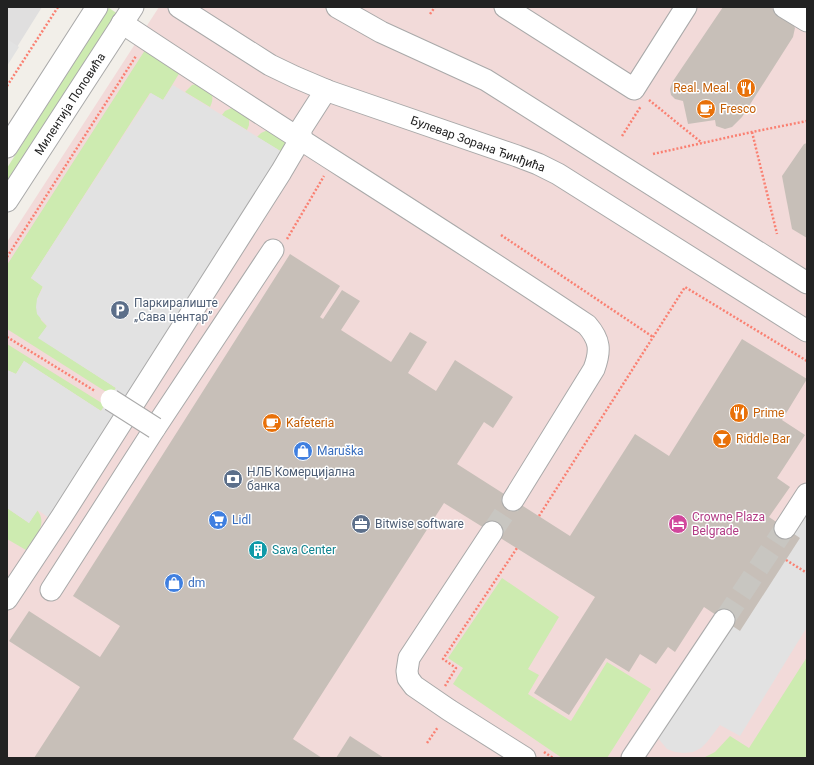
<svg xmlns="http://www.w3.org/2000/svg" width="814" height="765" font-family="Roboto,sans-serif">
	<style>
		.residential { fill: #e0dfdf }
		.commercial { fill: #f2dad9 }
		.grass { fill: #cdebb0 }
		.parking { fill: #e2e2e2 }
		.building { fill: #c7bfb8 }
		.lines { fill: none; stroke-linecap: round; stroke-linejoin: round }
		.minor-tunnel { stroke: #c8c6c1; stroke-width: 21; stroke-dasharray: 21 10; stroke-linecap: butt }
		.minor-casing { stroke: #a9a9a9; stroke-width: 23 }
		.path { stroke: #fa8072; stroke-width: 2.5; stroke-dasharray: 2 2; stroke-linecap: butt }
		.minor { stroke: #fff; stroke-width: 21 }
		.minor-bridge-casing { stroke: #a9a9a9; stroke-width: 23; stroke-linecap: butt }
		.minor-bridge { stroke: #fff; stroke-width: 21 }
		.labels { text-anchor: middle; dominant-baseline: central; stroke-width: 3; stroke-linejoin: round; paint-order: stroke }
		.food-label { font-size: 12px; fill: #c56008; stroke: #fff; text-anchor: start }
		.street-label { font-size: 12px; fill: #222; stroke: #fff }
		.service-label { font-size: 12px; fill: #4e5e75; stroke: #fff; text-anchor: start }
		.shop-label { font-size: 12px; fill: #366cbe; stroke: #fff; text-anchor: start }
		.hotel-label { font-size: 12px; fill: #b23c85; stroke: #fff; text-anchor: start }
		.culture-label { font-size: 12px; fill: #0d838f; stroke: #fff; text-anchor: start }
	</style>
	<rect width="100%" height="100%" fill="#f2efe9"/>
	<path class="residential" d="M7 7H42L7 63Z"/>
	<path class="commercial" d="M159 7H807V758H7V242Z"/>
	<g class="grass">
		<path d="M109 8 118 14 7 187V168Z"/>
		<path d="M147 47 180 72 163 100 150 93 31 278 43 286 37 299 41 320 47 326 39 338 116 388 111 395 7 329V265Z"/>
		<path d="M197 84 211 91C213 97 213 101 210 107L185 92 192 85Z"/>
		<path d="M234 107 249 119V125L247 130 222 115 225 111Z"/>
		<path d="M270 129 285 141V146L282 152 257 137 261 133Z"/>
		<path d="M7 344 105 405 101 411 24 361 16 374 7 370Z"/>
		<path d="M7 508 29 523 37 510C49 525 34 537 26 550L7 539Z"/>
		<path d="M502 578 559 617 528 669 539 675 528 694 571 721 607 662 651 689 607 758H562L453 684 463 668 448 658Z"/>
		<path d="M807 657V758H703L715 752 730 736 749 748Z"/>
	</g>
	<g class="parking">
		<path d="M7 39 19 47 7 66Z"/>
		<path d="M173 85 282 152 64 529 38 510 29 523 7 508V370L16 374 24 361 101 411 116 388 38 338 47 326 37 314 36 307 37 299 43 287 31 278 151 93 163 100Z"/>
		<path d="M807 509V627L740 736 720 725 707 742 701 748 693 752 684 753 675 752 667 749 657 737Z"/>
	</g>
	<g class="building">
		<path d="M723 7H770L792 22 795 28 793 37 742 117 732 127 725 129 716 126 715 120 688 124 683 101 675 99 671 95 670 89 673 81Z"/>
		<path d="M807 143V238L792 229 782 176 804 144Z"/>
		<path d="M290 254 340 286 320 317 323 319 342 290 360 301 341 330 391 362 410 332 427 342 408 373 436 391 455 360 513 397 493 428 484 422 457 464 570 536 635 434 669 456 742 339 807 379 782 420 805 435 777 478 790 487 769 517 800 538 740 631 704 607 675 652 668 647 656 664 640 654 629 672 606 658 569 715 534 693 595 597 444 503 293 739 322 758H34L80 687 9 641 29 611 100 657 120 626 73 596Z"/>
		<path d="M350 736 384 758H336Z"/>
	</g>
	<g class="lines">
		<g class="minor-tunnel">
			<path d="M492 532 513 500"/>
			<path d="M724 620 785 528"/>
		</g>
		<g class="minor-casing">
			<g id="minor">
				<path d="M179 7 270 65 295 77 328 91 517 156 538 164 558 174 807 331"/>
				<path d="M337 7 381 32 486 80 807 283"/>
				<path d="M505 7 634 89 686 7"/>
				<path d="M784 7 807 21"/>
				<path d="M122 23C276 126 433 222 587 325 600 340 601 350 594 369L513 500"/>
				<path d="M7 147 97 7"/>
				<path d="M7 201 133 7"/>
				<path d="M785 528 807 494"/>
				<path d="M492 532 409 658 407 671 408 678 414 686 449 710 525 758"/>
				<path d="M51 590 155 428 273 250"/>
				<path d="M7 599 62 516 281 172 301 138V129L326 90"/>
				<path d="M632 758 724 620"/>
			</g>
		</g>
		<g class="path">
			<path d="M430 14 435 7"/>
			<path d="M7 86 58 7"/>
			<path d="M649 100 702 143"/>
			<path d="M752 132 777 234"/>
			<path d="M622 136 641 106"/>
			<path d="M653 154 752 132 807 121"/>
			<path d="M501 235 653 337"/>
			<path d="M287 239 324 176"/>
			<path d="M7 257 136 56"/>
			<path d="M7 337 95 391"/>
			<path d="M539 516 685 287 807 361"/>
			<path d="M786 560 807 573"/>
			<path d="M445 686 456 668 443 659 517 548"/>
			<path d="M427 743 438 727"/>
			<path d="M544 752 553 758"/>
		</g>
		<use href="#minor" class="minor"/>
		<g class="minor-bridge-casing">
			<path id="minor-bridge" d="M111 400 155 428"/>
		</g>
		<use href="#minor-bridge" class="minor-bridge"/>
	</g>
	<defs>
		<g id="restaurant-disc" transform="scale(1)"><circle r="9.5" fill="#e8710a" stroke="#fff"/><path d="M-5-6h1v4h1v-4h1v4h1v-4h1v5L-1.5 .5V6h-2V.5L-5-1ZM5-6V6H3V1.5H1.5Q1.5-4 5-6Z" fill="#fff"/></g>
		<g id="cafe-disc" transform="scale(1)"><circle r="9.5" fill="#e8710a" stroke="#fff"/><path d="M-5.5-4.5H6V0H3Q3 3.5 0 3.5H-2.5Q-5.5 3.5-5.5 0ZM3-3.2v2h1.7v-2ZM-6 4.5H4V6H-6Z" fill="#fff"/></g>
		<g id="parking-disc" transform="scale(1)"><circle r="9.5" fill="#5c6f8a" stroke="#fff"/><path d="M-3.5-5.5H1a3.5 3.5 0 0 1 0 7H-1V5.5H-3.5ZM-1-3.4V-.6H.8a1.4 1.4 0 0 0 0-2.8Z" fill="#fff"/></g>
		<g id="bar-disc" transform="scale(1)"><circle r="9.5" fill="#e8710a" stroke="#fff"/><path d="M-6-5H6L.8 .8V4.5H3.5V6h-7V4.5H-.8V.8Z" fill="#fff"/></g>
		<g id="shop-disc" transform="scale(1)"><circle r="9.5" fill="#3f7fe0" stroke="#fff"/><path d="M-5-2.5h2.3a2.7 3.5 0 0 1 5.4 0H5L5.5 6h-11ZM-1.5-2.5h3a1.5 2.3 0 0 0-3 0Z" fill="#fff"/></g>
		<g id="bank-disc" transform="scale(1)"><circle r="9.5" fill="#5c6f8a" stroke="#fff"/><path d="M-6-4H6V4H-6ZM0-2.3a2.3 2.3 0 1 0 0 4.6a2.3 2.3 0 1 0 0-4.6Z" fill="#fff"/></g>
		<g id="supermarket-disc" transform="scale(1)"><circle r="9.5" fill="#3f7fe0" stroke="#fff"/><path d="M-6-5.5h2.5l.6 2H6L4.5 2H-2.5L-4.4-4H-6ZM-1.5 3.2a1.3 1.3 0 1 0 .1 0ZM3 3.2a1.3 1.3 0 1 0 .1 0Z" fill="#fff"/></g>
		<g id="office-disc" transform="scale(1)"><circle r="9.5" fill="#5c6f8a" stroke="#fff"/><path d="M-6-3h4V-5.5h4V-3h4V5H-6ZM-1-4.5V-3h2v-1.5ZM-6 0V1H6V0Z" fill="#fff"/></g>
		<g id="hotel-disc" transform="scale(1)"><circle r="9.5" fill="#d1479c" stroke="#fff"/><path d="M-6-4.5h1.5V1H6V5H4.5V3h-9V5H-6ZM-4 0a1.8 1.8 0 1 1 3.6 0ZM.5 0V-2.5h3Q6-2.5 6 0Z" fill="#fff"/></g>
		<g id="building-disc" transform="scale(1)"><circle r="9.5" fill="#0f9aa8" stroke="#fff"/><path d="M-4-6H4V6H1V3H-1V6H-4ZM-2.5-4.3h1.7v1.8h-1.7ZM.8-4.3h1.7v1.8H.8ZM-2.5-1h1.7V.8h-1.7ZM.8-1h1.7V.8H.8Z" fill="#fff"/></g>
	</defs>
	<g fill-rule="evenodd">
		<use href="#restaurant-disc" x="746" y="88"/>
		<use href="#cafe-disc" x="706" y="109"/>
		<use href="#parking-disc" x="120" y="310"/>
		<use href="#restaurant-disc" x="739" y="413"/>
		<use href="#cafe-disc" x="272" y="423"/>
		<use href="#bar-disc" x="722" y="439"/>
		<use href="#shop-disc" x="303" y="451"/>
		<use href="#bank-disc" x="233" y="479"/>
		<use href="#supermarket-disc" x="218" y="520"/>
		<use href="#office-disc" x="361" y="524"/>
		<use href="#hotel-disc" x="678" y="524"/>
		<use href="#building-disc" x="258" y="550"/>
		<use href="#shop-disc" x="174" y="583"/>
	</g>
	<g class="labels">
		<g class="food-label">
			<text x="732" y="88" text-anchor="end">Real. Meal.</text>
			<text x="720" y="109">Fresco</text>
			<text x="753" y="413">Prime</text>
			<text x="286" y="423">Kafeteria</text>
			<text x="736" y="439">Riddle Bar</text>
		</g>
		<g class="street-label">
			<text transform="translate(70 104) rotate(-57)">Милентија Поповића</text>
			<text transform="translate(478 144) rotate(20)">Булевар Зорана Ђинђића</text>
		</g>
		<g class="service-label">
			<text x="134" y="303">Паркиралиште<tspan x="134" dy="14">„Сава центар”</tspan></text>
			<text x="247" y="472">НЛБ Комерцијална<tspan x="247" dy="14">банка</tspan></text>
			<text x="375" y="524">Bitwise software</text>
		</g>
		<g class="shop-label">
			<text x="317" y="451">Maruška</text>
			<text x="232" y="520">Lidl</text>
			<text x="188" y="583">dm</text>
		</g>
		<g class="hotel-label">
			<text x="692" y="517">Crowne Plaza<tspan x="692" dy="14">Belgrade</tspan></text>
		</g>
		<g class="culture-label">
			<text x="272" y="550">Sava Center</text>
		</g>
	</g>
	<rect width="814" height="765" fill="none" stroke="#222222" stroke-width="16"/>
</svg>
